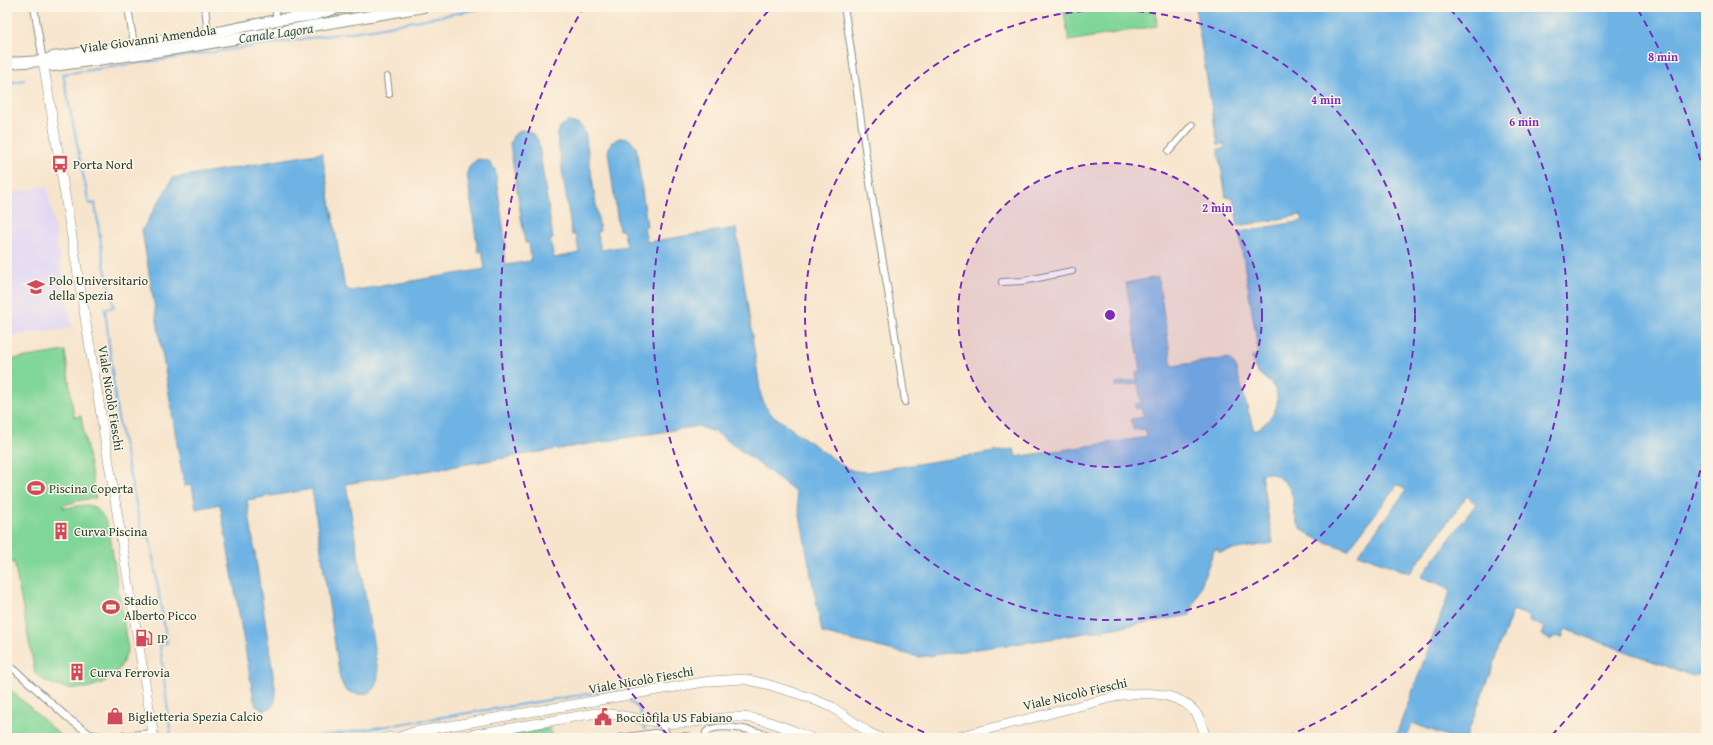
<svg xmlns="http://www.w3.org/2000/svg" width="1713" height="745" font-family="'Gentium Book Plus',serif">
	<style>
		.built { fill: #dfd5f5 }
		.green { fill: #80d598; stroke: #508966 }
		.water { fill: #6eb3e4; stroke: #46788c }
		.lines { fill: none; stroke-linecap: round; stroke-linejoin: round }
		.stream { stroke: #6eb3e4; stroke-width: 2 }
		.minor-casing { stroke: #8b9080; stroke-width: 8 }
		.secondary-casing { stroke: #8b9080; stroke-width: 10 }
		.primary-casing { stroke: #8b9080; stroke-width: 12 }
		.minor { stroke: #fff; stroke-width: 6 }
		.secondary { stroke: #fff; stroke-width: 9 }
		.primary { stroke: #fff; stroke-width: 10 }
		.ring { fill: none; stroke: #7b2cbf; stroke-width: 2; stroke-dasharray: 7 5 }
		.labels { text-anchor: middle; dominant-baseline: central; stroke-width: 3; stroke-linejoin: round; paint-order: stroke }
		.street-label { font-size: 13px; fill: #1f3d34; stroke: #fcf5e5 }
		.poi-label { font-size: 13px; fill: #1f3d34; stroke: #fcf5e5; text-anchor: start }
		.water-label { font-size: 14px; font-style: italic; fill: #335a60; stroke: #fcf5e5 }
		.centre { fill: #7b2cbf; stroke: #fcf5e5; stroke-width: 2 }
		.ring-label { font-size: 12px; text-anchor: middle; font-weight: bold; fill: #7b2cbf; stroke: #fcf5e5; stroke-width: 3; stroke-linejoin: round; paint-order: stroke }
	</style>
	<rect width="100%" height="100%" fill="#fcf5e5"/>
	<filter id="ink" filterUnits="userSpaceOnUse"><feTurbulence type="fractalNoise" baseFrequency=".025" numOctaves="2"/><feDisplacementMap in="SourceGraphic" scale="8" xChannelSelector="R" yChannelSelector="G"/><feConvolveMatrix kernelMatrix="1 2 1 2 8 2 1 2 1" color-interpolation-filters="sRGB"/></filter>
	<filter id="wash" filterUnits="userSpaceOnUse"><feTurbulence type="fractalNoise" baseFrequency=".012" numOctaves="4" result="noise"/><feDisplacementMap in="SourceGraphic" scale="16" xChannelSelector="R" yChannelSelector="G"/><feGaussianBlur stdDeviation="0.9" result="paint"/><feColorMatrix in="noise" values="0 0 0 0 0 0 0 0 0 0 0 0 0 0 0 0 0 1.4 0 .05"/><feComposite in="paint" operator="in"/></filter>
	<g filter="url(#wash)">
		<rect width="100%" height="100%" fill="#f7e4cc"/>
		<path class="built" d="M47 186 72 328 7 336V194Z"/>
		<g class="green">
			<path d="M1063 7H1155L1157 26 1069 41Z"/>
			<path d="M65 351 74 417 81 416 96 498 82 500 63 505V508C70 508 79 505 86 505 99 505 106 520 109 530L128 649C125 656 123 663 119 669 100 694 57 695 35 673L14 562 8 564 10 572 7 573V371L9 370 8 360Z"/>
			<path d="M7 686 63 738H7Z"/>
			<path d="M550 728 552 738H482Z"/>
		</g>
		<path class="water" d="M1195 7H1706V672L1693 676 1565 629 1562 638 1555 636 1551 640 1541 635 1544 627 1529 621 1530 616 1513 610 1466 738H1452L1412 723 1407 738H1395L1450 591 1447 587 1421 577 1476 504 1467 496 1410 573 1358 554 1406 491 1398 484 1348 550C1334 544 1314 540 1303 530 1293 521 1295 511 1293 499 1291 484 1276 470 1261 474L1273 543 1219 552 1218 549 1214 550 1190 615 1050 639 919 657 822 633 796 494 789 486 717 433 698 426 346 484 378 671C378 675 378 681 376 684 370 698 355 695 345 690L340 679 312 489 247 500 276 694 275 701 271 708 264 710 256 706 254 700 220 504 196 509 192 485 184 486 142 230 173 178 322 153 344 283 346 288 351 291 485 269 482 251 478 252 467 173 470 165 478 159 488 161 495 169 506 248H503L506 265 531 261 529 243H525L510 144 513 136 521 130 531 132 538 140 553 239 550 240 554 258 579 253 576 235H572L557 136 560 127 568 122 579 124 585 132 600 231 597 232 601 250 627 246 623 230H619L608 151 611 143 619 138 629 139 636 147 647 226 644 227 647 242 736 228 761 396 765 406 771 414 843 466 854 471 866 472 1014 449 1016 457 1147 437 1145 429 1133 430 1131 419 1143 417 1141 408 1136 409 1135 404 1141 403 1138 384 1116 387V383L1137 380 1136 372 1141 371 1126 283 1158 277 1172 366 1228 358 1235 365 1254 431C1270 423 1285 404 1273 386 1269 380 1261 377 1257 371 1254 368 1253 361 1252 357L1259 355 1239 232 1303 221 1301 215 1238 226 1233 197H1226L1218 149 1225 148V144L1218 145Z"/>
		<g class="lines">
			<g class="stream">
				<path d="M7 83 25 80"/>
				<path d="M630 701 639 709 641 716"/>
				<path d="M642 722 645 729"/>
				<path d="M171 738 160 644 167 643 150 538H143L117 413 105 309 114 307 104 264 95 203 89 204 63 74 372 29 490 7"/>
				<path d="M312 738 618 689"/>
			</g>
		</g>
	</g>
	<g filter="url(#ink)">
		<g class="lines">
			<g class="minor-casing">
				<g id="minor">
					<path d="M34 7 43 61"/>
					<path d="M128 7 134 45"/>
					<path d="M205 7 208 34"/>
					<path d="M275 7 277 20"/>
					<path d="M844 7C855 69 862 133 872 196 883 265 896 333 905 402"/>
					<path d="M387 77 389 94"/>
					<path d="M1169 151 1192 125"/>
					<path d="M1002 282 1023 281 1072 271"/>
					<path d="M7 665 15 670 69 719 90 734 108 737 153 733"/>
					<path d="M661 723 668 737 687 736 691 738"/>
					<path d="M619 738 655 733 659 734 662 738"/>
					<path d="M706 738V732C717 721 764 732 777 738"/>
				</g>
			</g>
			<g class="secondary-casing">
				<g id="secondary">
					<path d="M43 61 154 738"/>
					<path d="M385 738 389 737 393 738"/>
					<path d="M397 738 414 732 710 681 744 679 766 684 805 696 832 707 868 732 880 738"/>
					<path d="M453 738 596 713C621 713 644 722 668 723 692 725 715 717 738 717 764 717 788 729 811 738"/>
					<path d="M953 738 1122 695C1146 692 1178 692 1195 712 1201 719 1203 730 1206 738"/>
				</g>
			</g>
			<g class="primary-casing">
				<g id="primary">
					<path d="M43 61 53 57 208 34 277 20 314 15 338 8 349 7"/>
					<path d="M7 63 43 61 53 66 176 49 423 7"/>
				</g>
			</g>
			<use href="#minor" class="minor"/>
			<use href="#secondary" class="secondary"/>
			<use href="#primary" class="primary"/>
		</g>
	</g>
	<circle cx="1110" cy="315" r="152" fill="#7b2cbf" fill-opacity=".12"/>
	<g class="ring">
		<circle cx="1110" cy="315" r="152"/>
		<circle cx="1110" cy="315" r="305"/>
		<path d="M935 737A457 457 0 0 1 770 9M1450 9A457 457 0 0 1 1285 737"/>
		<path d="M1706 447A610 610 0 0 1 1552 735M668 735A610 610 0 0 1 582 10M1638 10A610 610 0 0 1 1706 183"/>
	</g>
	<defs>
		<g id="bus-bare" transform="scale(1.38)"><path d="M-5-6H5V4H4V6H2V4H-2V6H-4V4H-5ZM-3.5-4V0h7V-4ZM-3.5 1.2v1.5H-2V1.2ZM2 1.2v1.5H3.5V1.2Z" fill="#d1495b" stroke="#fcf5e5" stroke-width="2.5" paint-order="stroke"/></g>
		<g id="university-bare" transform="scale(1.38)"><path d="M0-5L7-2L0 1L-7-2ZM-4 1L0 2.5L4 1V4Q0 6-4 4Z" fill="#d1495b" stroke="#fcf5e5" stroke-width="2.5" paint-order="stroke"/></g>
		<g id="stadium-bare" transform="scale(1.38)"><path d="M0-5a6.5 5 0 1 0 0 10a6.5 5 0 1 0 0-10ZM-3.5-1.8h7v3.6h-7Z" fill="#d1495b" stroke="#fcf5e5" stroke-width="2.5" paint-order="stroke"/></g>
		<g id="building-bare" transform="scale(1.38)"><path d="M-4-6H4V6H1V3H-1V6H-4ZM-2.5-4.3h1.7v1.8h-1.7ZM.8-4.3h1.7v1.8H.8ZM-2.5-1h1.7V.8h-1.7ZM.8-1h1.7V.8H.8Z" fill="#d1495b" stroke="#fcf5e5" stroke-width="2.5" paint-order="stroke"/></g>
		<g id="fuel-bare" transform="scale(1.38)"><path d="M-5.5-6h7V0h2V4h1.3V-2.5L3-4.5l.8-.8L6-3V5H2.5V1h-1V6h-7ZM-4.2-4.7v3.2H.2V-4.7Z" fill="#d1495b" stroke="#fcf5e5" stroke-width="2.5" paint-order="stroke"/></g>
		<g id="shop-bare" transform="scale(1.38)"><path d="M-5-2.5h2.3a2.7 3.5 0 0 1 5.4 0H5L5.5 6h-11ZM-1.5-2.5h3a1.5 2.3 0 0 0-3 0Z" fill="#d1495b" stroke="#fcf5e5" stroke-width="2.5" paint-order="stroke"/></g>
		<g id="civic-bare" transform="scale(1.38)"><path d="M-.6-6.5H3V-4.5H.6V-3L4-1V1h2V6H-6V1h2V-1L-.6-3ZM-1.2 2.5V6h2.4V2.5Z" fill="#d1495b" stroke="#fcf5e5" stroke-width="2.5" paint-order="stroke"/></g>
	</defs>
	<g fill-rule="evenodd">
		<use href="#bus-bare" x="60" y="164"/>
		<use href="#university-bare" x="36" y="287"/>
		<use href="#stadium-bare" x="36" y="488"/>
		<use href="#building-bare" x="61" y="531"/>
		<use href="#stadium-bare" x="111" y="607"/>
		<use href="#fuel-bare" x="144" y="638"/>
		<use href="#building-bare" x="77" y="672"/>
		<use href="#shop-bare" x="115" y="716"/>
		<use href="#civic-bare" x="603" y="717"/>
	</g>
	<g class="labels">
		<g class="street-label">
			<text transform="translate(148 39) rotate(-8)">Viale Giovanni Amendola</text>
			<text transform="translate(111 398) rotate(81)">Viale Nicolò Fieschi</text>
			<text transform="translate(641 680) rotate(-10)">Viale Nicolò Fieschi</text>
			<text transform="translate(1075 694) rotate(-13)">Viale Nicolò Fieschi</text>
		</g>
		<g class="poi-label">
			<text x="73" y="164">Porta Nord</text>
			<text x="49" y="280">Polo Universitario<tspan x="49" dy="15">della Spezia</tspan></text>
			<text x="49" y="488">Piscina Coperta</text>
			<text x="74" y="531">Curva Piscina</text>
			<text x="124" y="600">Stadio<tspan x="124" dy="15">Alberto Picco</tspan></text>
			<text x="157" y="638">IP</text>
			<text x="90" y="672">Curva Ferrovia</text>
			<text x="128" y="716">Biglietteria Spezia Calcio</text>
			<text x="616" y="717">Bocciofila US Fabiano</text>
		</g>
		<g class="water-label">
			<text transform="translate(276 33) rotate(-8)">Canale Lagora</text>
		</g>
	</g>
	<circle cx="1110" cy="315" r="6" class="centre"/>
	<g class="ring-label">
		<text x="1663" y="61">8 min</text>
		<text x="1326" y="104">4 min</text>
		<text x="1524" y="126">6 min</text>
		<text x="1217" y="212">2 min</text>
	</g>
	<rect width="1713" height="745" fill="none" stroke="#fcf5e5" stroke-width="24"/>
</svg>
